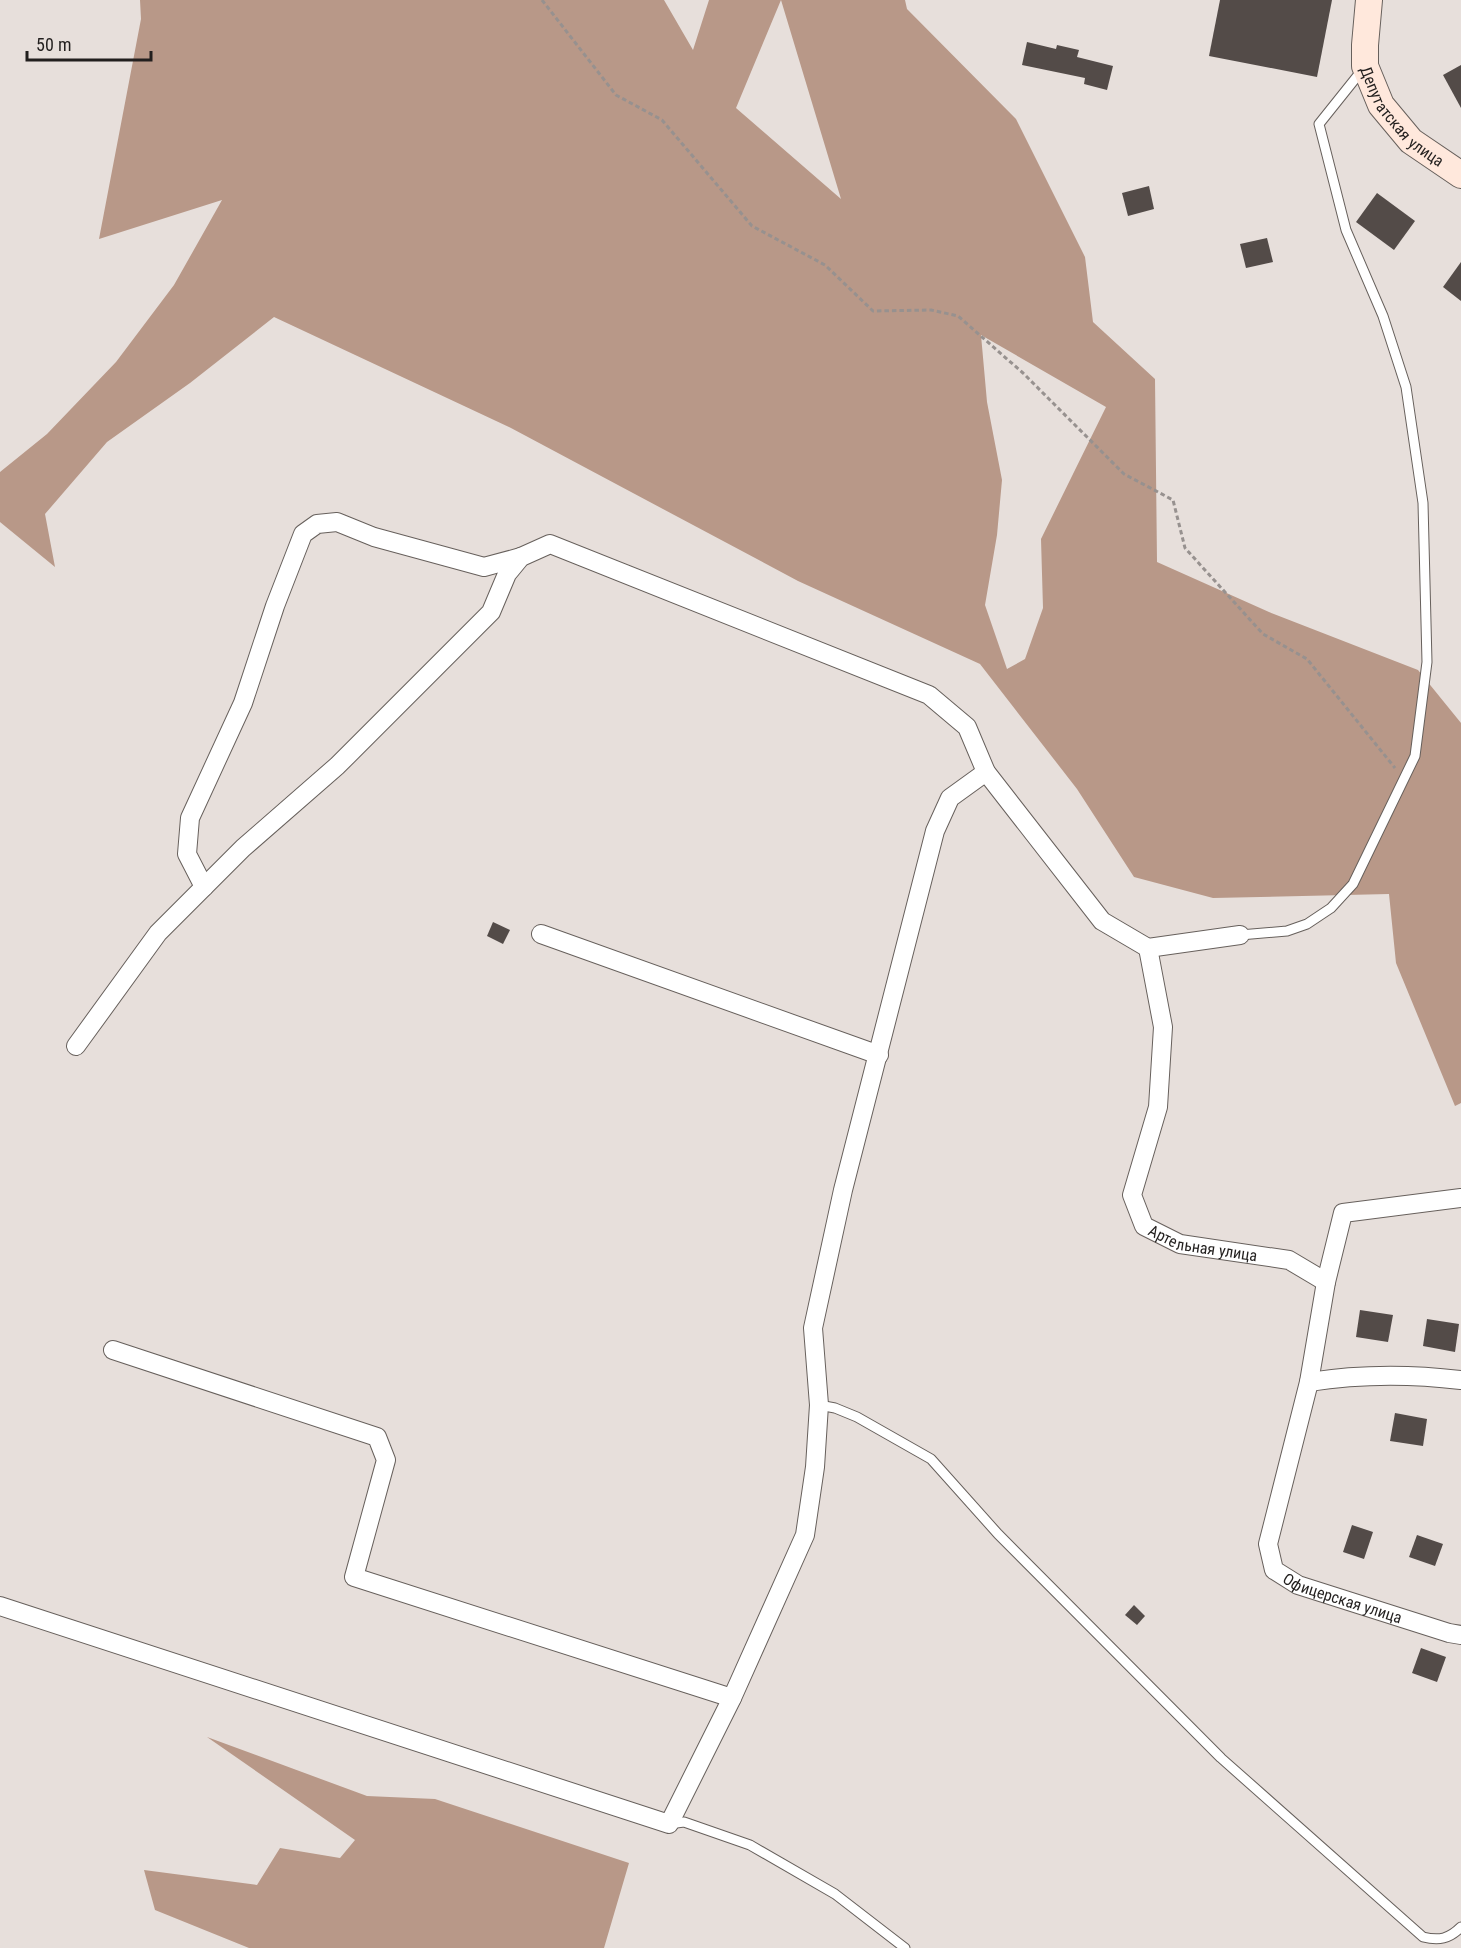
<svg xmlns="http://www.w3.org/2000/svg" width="1461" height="1948" font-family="'Roboto Condensed',sans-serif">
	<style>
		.forest { fill: #b89888; fill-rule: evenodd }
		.building { fill: #534b48 }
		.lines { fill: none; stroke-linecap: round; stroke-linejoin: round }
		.lane-casing { stroke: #67605c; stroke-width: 11 }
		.street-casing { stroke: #67605c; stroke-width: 20 }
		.secondary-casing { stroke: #67605c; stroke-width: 28 }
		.path { stroke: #97918f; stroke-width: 3; stroke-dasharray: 4.5 3; stroke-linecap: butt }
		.lane { stroke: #fff; stroke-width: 9 }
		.street { stroke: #fff; stroke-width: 18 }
		.secondary { stroke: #ffe8dc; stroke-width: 26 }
		.labels { text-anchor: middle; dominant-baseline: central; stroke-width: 6; stroke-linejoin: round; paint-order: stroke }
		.street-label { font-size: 16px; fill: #221f1e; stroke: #e7dfdb }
	</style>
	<rect width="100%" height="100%" fill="#e7dfdb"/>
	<g class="forest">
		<path d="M140 0H664L693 50 709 0H781L736 108 841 199 781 0H905L907 9 1016 119 1085 257 1093 322 1155 379 1157 562 1269 612 1418 670 1461 723V1103L1455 1106 1396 963 1389 894 1213 898 1134 877 1077 789 980 664 798 581 511 428 274 317 190 383 107 442 45 514 55 567 0 522V472L47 434 116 362 174 285 222 200 99 239 141 19ZM981 335 1106 407 1041 539 1043 608 1025 659 1007 669 985 605 997 535 1002 480 987 402Z"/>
		<path d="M207 1737 367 1796 435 1799 629 1863 604 1948H249L155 1910 144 1870 257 1885 280 1848 340 1858 355 1840Z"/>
	</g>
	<g class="building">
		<path d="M1220 0H1332L1317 77 1209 56Z"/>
		<path d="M1027 42 1056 49 1057 45 1079 50 1077 57 1113 66 1107 90 1084 84 1085 78 1022 65Z"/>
		<path d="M1461 65V108L1443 75Z"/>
		<path d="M1149 186 1154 209 1128 216 1122 193Z"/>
		<path d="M1377 193 1415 221 1394 250 1356 222Z"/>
		<path d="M1267 238 1273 262 1246 268 1240 244Z"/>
		<path d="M1461 262V301L1443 287Z"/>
		<path d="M493 922 510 930 503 944 487 936Z"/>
		<path d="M1360 1310 1393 1315 1388 1342 1356 1337Z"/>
		<path d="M1427 1319 1459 1324 1455 1352 1423 1346Z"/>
		<path d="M1395 1413 1427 1419 1423 1446 1390 1441Z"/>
		<path d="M1352 1525 1373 1532 1364 1559 1343 1552Z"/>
		<path d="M1417 1535 1443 1544 1435 1566 1409 1557Z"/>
		<path d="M1134 1605 1145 1616 1137 1625 1125 1615Z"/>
		<path d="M1421 1648 1446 1657 1437 1682 1412 1673Z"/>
	</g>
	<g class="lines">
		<g class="lane-casing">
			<g id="lane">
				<path d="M1240 935 1287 931 1307 924 1331 908 1353 884 1415 756 1427 662 1423 503 1406 387 1383 316 1346 230 1319 124 1363 69"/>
				<path d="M819 1405 835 1408 857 1417 931 1459 998 1534 1221 1758 1423 1937C1439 1941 1449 1939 1461 1927"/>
				<path d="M669 1824 684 1822 750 1845 835 1894 905 1948"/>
			</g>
		</g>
		<g class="street-casing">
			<g id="street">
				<path d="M204 887 187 854 190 818 243 703 275 606 303 534 317 524 337 522 374 537 484 567 521 557"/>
				<path d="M541 934 879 1055"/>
				<path id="s1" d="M1148 948 1163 1027 1158 1107 1132 1195 1144 1226 1180 1244 1289 1260 1326 1282"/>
				<path d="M76 1046 158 933 243 848 337 766 491 612 507 574 521 557 550 544 929 695 967 727 986 772 1102 921 1148 948 1240 935"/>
				<path id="s2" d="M1461 1198 1343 1213 1326 1282 1309 1382 1268 1544 1274 1570 1298 1585 1449 1633 1461 1635"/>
				<path d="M113 1350 377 1437 386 1460 354 1577 732 1698"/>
				<path d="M1309 1382C1359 1374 1411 1374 1461 1380"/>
				<path d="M0 1606 669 1824 732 1698 805 1535 815 1467 819 1405 813 1328 843 1190 935 831 950 798 986 772"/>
			</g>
		</g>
		<g class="secondary-casing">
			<g id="secondary">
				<path id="s3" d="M1369 0 1365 45V66L1381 105 1411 141 1461 175"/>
			</g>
		</g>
		<path class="path" d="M542 0 616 95 662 120 752 226 825 265 873 311 931 310 958 316 1023 373 1124 474 1173 500 1185 548 1263 634 1307 659 1395 768"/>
		<use href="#lane" class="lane"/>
		<use href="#street" class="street"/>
		<use href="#secondary" class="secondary"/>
	</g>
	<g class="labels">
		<g class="street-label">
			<text stroke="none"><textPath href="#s3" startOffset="130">Депутатская улица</textPath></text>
			<text stroke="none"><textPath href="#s1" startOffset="348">Артельная улица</textPath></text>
			<text stroke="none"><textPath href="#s2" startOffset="560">Офицерская улица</textPath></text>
		</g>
	</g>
	<path d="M27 51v9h124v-9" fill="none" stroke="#221f1e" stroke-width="3"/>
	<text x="36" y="51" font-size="18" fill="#221f1e" stroke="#e7dfdb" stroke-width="4.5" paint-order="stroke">50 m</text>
</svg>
